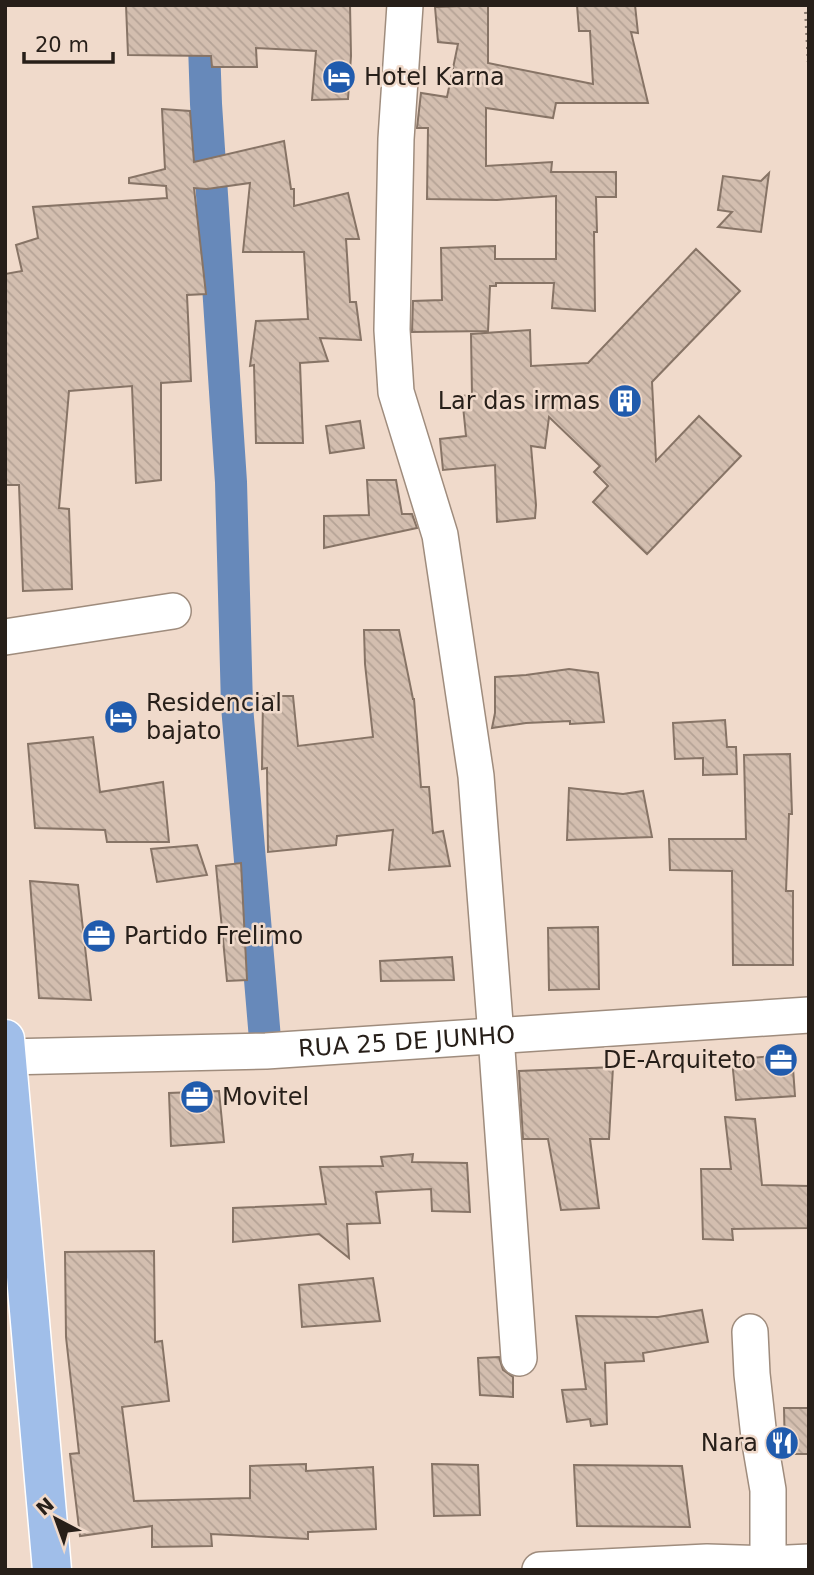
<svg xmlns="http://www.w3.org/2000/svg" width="814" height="1575" font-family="'DejaVu Sans',sans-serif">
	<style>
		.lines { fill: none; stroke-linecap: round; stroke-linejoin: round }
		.canal { stroke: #6789ba; stroke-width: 32 }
		.building { fill: url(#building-back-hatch); stroke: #877466; stroke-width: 2 }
		.minor-casing { stroke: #9f8c7d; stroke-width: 38 }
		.major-casing { stroke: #fff; stroke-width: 41 }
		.path { stroke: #85766c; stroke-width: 4.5; stroke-dasharray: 2 5; stroke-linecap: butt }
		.minor { stroke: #fff; stroke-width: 35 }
		.major { stroke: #a0bee9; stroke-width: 38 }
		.labels { text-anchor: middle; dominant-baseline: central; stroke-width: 5; stroke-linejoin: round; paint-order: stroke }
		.poi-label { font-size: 24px; fill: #271f19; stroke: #f0dacb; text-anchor: start }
		.street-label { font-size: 24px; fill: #271f19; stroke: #f0dacb }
	</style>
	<defs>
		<pattern id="building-back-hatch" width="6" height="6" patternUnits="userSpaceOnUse" patternTransform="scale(1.75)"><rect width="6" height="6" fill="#d3beaf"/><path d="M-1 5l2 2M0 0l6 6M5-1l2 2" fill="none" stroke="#b5a396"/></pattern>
	</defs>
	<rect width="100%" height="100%" fill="#f0dacb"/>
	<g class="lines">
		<path class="canal" d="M203 15 206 104 231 482 237 706 266 1051"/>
	</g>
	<g class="building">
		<path d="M126 5H350L351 56 348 99 312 100 316 51 256 48 257 67H212L211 56 128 55Z"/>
		<path d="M488 5V63L593 84 590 31H579L577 5H635L638 33 631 32 648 103H556L553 118 486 108V166L552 162 551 172H616V197H596L597 232H594L595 311 552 308 554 283H496V286H490L488 331 412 332 413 301 442 300 441 248 495 246V259H556V196L497 200 427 199 428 128H417L421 93 447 97 458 44 438 42 435 7Z"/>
		<path d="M162 109 190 111 194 162 284 141 291 189H294V206L348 193 359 239H346L350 302H356L361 340 320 338 328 361 300 363 303 443H256L254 365 250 366 256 321 308 319 304 252H243L250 183 207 189 194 188 206 294 187 295 191 381 161 383V480L136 483 132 386 69 391 59 508 69 509 72 589 23 591 19 485H5V274L22 271 16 245 38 238 33 207 167 198 166 186 129 183V178L165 169Z"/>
		<path d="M769 173 761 232 718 227 732 212 718 210 723 176 761 181Z"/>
		<path d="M696 249 740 291 652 382 656 461 699 416 741 456 647 554 593 502 608 486 594 472 600 466 549 417 545 448 531 446 536 505 535 518 497 522 495 465 443 470 440 439 466 436 462 396 472 395 471 334 530 330 531 366 588 363Z"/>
		<path d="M360 421 364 448 330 453 326 426Z"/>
		<path d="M367 480H396L402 514H412L417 528 324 548V516L369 515Z"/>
		<path d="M364 630H399L413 699H414L421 787H429L433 833 443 831 450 866 389 870 393 830 337 836 336 845 268 852 267 768 262 769 263 696H293L298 746 373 737 365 664Z"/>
		<path d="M569 669 598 673 604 722 570 724V721L526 723 492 728 495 713V677L526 675Z"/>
		<path d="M725 720 727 747H736L737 774 703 775V758L675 759 673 723Z"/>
		<path d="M93 737 100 792 163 782 169 842H107L105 830 35 828 28 744Z"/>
		<path d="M790 754 792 814H789L786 891H793V965H733L732 871 670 870 669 839H746L744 755Z"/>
		<path d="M569 788 623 794 643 791 652 837 567 840Z"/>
		<path d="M197 845 207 875 157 882 151 849Z"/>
		<path d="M241 863 247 980 227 981 216 866Z"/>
		<path d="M30 881 78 885 91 1000 39 998Z"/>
		<path d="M598 927 599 989 549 990 548 928Z"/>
		<path d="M452 957 454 980 381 981 380 961Z"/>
		<path d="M792 1054 795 1096 736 1100 732 1060Z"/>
		<path d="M613 1067 609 1139H590L599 1208 561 1210 548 1139H523L519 1071Z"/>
		<path d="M219 1091 224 1142 171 1146 169 1093Z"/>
		<path d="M725 1117 755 1119 762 1185 809 1186V1228L732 1229 733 1240 703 1239 701 1169H731Z"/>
		<path d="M413 1154 412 1162 467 1163 470 1212 432 1211 431 1189 376 1192 380 1223 347 1224 349 1258 319 1234 233 1242V1208L326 1204 320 1167 383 1166 381 1157Z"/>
		<path d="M154 1251 155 1342 162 1341 169 1401 122 1407 134 1501 250 1498V1466L306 1464V1471L373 1467 376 1529 308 1532V1539L211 1534 212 1546 152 1547V1526L80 1536 70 1454 79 1453 66 1337 65 1252Z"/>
		<path d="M373 1278 380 1321 302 1327 299 1285Z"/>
		<path d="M702 1310 708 1342 643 1353 644 1361 605 1363 607 1424 591 1426 590 1419 567 1422 562 1390 586 1389 576 1316 658 1317Z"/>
		<path d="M499 1357 503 1370 513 1377V1397L480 1395 478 1358Z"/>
		<path d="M784 1408H809V1454H785Z"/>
		<path d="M432 1464 478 1465 480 1515 434 1516Z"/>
		<path d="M574 1465 682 1466 690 1527 577 1526Z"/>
	</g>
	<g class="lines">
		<g class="minor-casing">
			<g id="minor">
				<path d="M405 5 396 139 392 330 396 392 440 535 476 776 496 1036 519 1358"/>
				<path d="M5 637 173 611"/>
				<path id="s1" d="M5 1057 266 1051 809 1015"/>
				<path d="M750 1332 752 1374 759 1437 768 1490V1564"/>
				<path d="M540 1570 707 1562 768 1564 809 1562"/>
			</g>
		</g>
		<g class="major-casing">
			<path id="major" d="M5 1039 52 1570"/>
		</g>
		<path class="path" d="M806 5 809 62"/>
		<use href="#minor" class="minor"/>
		<use href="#major" class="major"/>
	</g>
	<defs>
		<g id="hotel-disc" transform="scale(1.75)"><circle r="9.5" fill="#205bad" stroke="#f0dacb"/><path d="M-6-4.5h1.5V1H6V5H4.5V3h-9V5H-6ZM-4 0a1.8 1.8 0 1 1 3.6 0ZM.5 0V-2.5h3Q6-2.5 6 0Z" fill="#fff"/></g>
		<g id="building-disc" transform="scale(1.75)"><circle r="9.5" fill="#205bad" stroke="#f0dacb"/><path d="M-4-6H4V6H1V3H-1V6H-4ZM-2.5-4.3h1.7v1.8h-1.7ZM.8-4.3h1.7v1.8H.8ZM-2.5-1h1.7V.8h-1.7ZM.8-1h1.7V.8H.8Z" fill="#fff"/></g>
		<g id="office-disc" transform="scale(1.75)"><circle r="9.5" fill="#205bad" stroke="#f0dacb"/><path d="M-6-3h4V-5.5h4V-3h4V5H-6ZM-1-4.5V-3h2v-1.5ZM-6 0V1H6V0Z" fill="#fff"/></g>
		<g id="restaurant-disc" transform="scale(1.75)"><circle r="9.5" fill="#205bad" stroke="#f0dacb"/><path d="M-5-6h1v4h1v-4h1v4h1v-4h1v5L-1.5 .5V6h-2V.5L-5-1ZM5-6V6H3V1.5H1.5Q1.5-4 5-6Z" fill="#fff"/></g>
	</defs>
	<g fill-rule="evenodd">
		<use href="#hotel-disc" x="339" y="77"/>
		<use href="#building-disc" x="625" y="401"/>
		<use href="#hotel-disc" x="121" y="717"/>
		<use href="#office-disc" x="99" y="936"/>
		<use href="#office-disc" x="781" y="1060"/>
		<use href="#office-disc" x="197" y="1097"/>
		<use href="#restaurant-disc" x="782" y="1443"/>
	</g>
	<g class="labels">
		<g class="poi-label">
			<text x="364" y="77">Hotel Karna</text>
			<text x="600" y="401" text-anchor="end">Lar das irmas</text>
			<text x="146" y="703">Residencial<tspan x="146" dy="28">bajato</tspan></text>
			<text x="124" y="936">Partido Frelimo</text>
			<text x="756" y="1060" text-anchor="end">DE-Arquiteto</text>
			<text x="222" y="1097">Movitel</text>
			<text x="758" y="1443" text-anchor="end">Nara</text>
		</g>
		<g class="street-label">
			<text stroke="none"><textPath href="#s1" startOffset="402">RUA 25 DE JUNHO</textPath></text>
		</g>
	</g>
	<rect width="814" height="1575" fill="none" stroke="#271f19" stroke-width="14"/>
	<g transform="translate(56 1519) rotate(319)" stroke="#f0dacb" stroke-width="5" paint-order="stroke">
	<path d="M0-5L12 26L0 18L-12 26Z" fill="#271f19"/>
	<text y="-10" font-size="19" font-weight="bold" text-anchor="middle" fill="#271f19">N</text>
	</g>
	<path d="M24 52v10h89v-10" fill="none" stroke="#271f19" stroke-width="3.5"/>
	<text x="35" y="52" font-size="21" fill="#271f19" stroke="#f0dacb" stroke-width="5" paint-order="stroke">20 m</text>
</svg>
